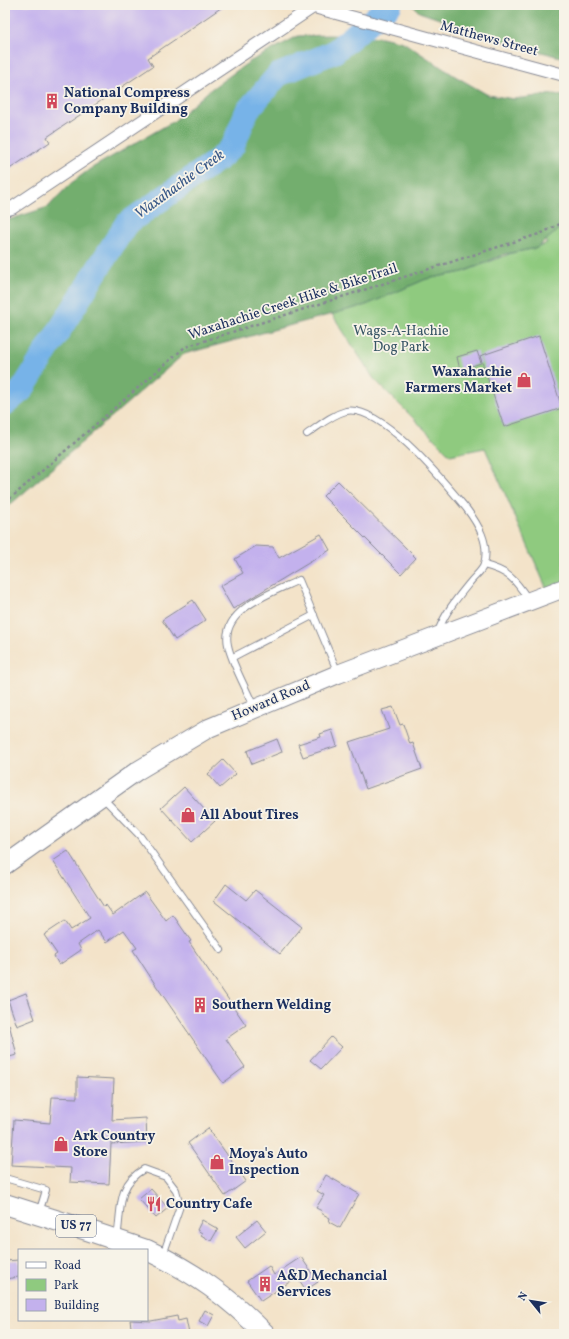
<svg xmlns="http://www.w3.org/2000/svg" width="569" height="1339" font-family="Vollkorn,serif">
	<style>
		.green { fill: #8fca7f; stroke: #557c6e }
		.forest { fill: #73ae6e; stroke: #476e66 }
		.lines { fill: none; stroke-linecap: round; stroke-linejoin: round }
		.river { stroke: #77b3e8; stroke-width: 24 }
		.building { fill: #c3b1ed }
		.lane-casing { stroke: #878994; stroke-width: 8 }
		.street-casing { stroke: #878994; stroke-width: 14 }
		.secondary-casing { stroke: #878994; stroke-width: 20 }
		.primary-casing { stroke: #878994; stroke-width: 22 }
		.path { stroke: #878994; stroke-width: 2.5; stroke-dasharray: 3 3; stroke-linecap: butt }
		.lane { stroke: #fff; stroke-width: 6 }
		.street { stroke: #fff; stroke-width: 12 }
		.secondary { stroke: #fff; stroke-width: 18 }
		.primary { stroke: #fff; stroke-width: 20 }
		.labels { text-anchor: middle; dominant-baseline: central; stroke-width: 3.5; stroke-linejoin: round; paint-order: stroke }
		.shield { fill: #f7f3e8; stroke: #5d6a87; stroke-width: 1 }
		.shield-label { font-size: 13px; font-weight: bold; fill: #1b2f5e }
		.street-label { font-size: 14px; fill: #1b2f5e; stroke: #f7f3e8 }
		.poi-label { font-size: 14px; font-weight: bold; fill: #1b2f5e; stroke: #f7f3e8; text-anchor: start }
		.park-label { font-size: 14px; fill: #385666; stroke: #f7f3e8 }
		.water-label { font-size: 15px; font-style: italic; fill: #375787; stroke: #f7f3e8 }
	</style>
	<rect width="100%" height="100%" fill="#f7f3e8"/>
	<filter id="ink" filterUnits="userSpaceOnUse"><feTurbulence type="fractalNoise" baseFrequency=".025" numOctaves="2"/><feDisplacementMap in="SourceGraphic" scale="8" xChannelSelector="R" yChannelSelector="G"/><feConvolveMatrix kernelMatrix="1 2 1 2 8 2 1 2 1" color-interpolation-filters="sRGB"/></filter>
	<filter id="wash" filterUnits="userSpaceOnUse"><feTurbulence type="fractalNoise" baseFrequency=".012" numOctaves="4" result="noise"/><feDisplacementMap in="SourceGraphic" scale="16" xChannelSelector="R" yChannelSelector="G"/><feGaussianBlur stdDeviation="0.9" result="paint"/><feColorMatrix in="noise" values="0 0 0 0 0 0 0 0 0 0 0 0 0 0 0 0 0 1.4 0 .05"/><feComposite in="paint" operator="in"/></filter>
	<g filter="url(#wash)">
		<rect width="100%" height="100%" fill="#f3e3c9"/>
		<path class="green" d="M564 222V589L549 594 485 448 450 455 374 379 332 314 366 305 426 279 463 272 512 253 537 248 547 243 542 233Z"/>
		<g class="forest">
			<path d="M412 5H564V26L562 27 564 30V58L515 45 419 12Z"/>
			<path d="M330 35 382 37 403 42 455 76 488 95 514 99 554 94 564 96V225L537 248 505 254 463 272 426 279 366 305 184 354 5 509V221L48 207 70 184 90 169 174 121 211 89 249 62 298 36Z"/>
		</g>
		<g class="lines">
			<path class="river" d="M5 404 22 390 126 224 219 159 233 146 247 111 278 75 334 52 390 5"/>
		</g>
		<g id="blocks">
			<g class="building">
				<path d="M5 5H225L148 58 153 66 47 137 50 142 5 172Z"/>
				<path d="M539 336 562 408 504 427 480 356Z"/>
				<path d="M477 351 481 363 460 370 457 357Z"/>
				<path d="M338 481 416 558 401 574 323 496Z"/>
				<path d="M321 534 330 550 233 609 220 586 243 573 235 559 256 546 273 547 279 558Z"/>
				<path d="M193 600 206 620 175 640 162 620Z"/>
				<path d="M393 707 400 725 403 724 410 744 413 743 422 769 366 789 349 742 389 729 382 710Z"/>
				<path d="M332 730 337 746 303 757 298 744 321 737 320 734Z"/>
				<path d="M277 739 282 752 252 764 247 751Z"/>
				<path d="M223 760 236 774 220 788 208 774Z"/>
				<path d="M184 787 215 821 192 842 161 808Z"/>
				<path d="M68 851 104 907 106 905 113 915 145 892 166 921 173 915 191 941 189 942 246 1025 226 1039 245 1067 223 1083 155 984 133 950 137 948 124 930 107 942 98 930 78 944 81 950 59 965 54 956 57 954 44 935 65 921 71 930 90 918 53 861Z"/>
				<path d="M226 884 246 900 255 890 302 927 280 954 214 901Z"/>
				<path d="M26 993 35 1019 17 1026 8 1000Z"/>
				<path d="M9 1024 17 1055 5 1058V1025Z"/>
				<path d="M331 1037 342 1047 321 1069 310 1060Z"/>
				<path d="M77 1077 114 1079 112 1120 146 1118 147 1142 111 1144 109 1184 70 1182 71 1168 11 1165 14 1120 50 1123 52 1097 77 1098Z"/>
				<path d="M208 1128 246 1181 225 1196 188 1143Z"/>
				<path d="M326 1175 359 1194 340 1228 329 1222 330 1218 321 1213 322 1211 316 1208 324 1195 317 1191Z"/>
				<path d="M151 1189 168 1208 156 1218 139 1199Z"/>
				<path d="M202 1220 218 1229 211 1241 201 1235 202 1233 197 1230Z"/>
				<path d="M257 1220 266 1231 245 1248 236 1237Z"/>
				<path d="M301 1257 318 1282 306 1290 297 1277 261 1301 247 1281 269 1266 274 1275Z"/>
				<path d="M19 1260V1277L5 1279V1261Z"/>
				<path d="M205 1310 214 1315 208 1326 199 1321Z"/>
				<path d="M177 1316 178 1321 186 1319 189 1334H132L130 1320 151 1321Z"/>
			</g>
		</g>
	</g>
	<g filter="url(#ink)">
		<use href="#blocks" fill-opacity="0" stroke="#878994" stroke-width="1"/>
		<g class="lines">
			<g class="lane-casing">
				<g id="lane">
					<path d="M307 434C319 426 331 415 346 411 381 404 445 483 466 508 478 524 490 543 484 564 483 570 475 576 471 581 458 597 445 612 438 632"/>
					<path d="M484 565C508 571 515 579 528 599"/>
					<path d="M233 657 314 615"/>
					<path d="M254 707C247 690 231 662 228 645 220 609 274 592 299 580L338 673"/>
					<path d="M103 798 140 836 221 950"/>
					<path d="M5 1178 46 1190 39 1213"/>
					<path d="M117 1238C122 1209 116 1185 144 1169L166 1177 176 1190 180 1206 163 1255"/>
				</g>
			</g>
			<g class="street-casing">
				<g id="street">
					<path d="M314 7 564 75"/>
					<path d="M5 210 12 208 316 5"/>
				</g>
			</g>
			<g class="secondary-casing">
				<path id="secondary" d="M5 865 137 771 209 728 338 674 564 588"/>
			</g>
			<g class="primary-casing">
				<g id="primary">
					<path d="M5 1204 90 1231 146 1250"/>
					<path d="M147 1250C194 1272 229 1297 265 1334"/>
				</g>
			</g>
			<path class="path" d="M5 503 185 347 542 233 564 222"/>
			<use href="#lane" class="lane"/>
			<use href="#street" class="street"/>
			<use href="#secondary" class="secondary"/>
			<use href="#primary" class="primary"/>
		</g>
	</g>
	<defs>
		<g id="building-bare" transform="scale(1.2)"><path d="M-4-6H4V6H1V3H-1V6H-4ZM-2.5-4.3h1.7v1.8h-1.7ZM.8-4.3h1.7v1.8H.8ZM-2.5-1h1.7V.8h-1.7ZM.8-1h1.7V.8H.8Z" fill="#d1495b" stroke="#f7f3e8" stroke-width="2.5" paint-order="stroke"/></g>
		<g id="shop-bare" transform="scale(1.2)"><path d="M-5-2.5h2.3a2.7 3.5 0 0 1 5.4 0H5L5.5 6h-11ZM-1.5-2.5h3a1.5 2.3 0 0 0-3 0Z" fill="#d1495b" stroke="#f7f3e8" stroke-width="2.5" paint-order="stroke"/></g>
		<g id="restaurant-bare" transform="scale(1.2)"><path d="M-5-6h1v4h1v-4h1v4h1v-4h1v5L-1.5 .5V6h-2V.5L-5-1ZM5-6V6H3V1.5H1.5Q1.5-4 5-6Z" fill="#d1495b" stroke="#f7f3e8" stroke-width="2.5" paint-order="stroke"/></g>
	</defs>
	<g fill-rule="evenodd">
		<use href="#building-bare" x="52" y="101"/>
		<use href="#shop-bare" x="524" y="380"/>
		<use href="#shop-bare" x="188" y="815"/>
		<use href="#building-bare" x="200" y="1005"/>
		<use href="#shop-bare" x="61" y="1144"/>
		<use href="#shop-bare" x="217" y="1162"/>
		<use href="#restaurant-bare" x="154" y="1204"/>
		<use href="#building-bare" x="265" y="1284"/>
	</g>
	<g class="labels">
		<rect class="shield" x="56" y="1215" width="40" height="22" rx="3"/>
		<g class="shield-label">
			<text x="76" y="1226">US 77</text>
		</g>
		<g class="street-label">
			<text transform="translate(489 39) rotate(15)">Matthews Street</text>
			<text transform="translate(293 302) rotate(-18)">Waxahachie Creek Hike &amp; Bike Trail</text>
			<text transform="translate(271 701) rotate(-23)">Howard Road</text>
		</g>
		<g class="poi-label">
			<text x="64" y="93">National Compress<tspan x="64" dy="16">Company Building</tspan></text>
			<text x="512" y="372" text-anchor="end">Waxahachie<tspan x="512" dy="16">Farmers Market</tspan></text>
			<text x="200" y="815">All About Tires</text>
			<text x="212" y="1005">Southern Welding</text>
			<text x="73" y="1136">Ark Country<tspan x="73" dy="16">Store</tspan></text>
			<text x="229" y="1154">Moya's Auto<tspan x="229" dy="16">Inspection</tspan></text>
			<text x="166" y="1204">Country Cafe</text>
			<text x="277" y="1276">A&amp;D Mechancial<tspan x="277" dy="16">Services</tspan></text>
		</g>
		<g class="park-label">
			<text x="401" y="331">Wags-A-Hachie<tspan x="401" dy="16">Dog Park</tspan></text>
		</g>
		<g class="water-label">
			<text transform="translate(180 185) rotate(-36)">Waxahachie Creek</text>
		</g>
	</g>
	<rect width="569" height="1339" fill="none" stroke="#f7f3e8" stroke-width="20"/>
	<rect x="18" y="1249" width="130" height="72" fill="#f7f3e8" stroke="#9fa5b1"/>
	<rect x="26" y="1262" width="20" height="6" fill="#ffffff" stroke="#9fa5b1"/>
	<text x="54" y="1269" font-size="12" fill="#1b2f5e">Road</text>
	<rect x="26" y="1279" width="20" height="12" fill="#8fca7f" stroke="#9fa5b1"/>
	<text x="54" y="1289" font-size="12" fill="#1b2f5e">Park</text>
	<rect x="26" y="1299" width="20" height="12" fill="#c3b1ed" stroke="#9fa5b1"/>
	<text x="54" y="1309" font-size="12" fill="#1b2f5e">Building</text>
	<g transform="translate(531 1301) rotate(300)" stroke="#f7f3e8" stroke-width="3" paint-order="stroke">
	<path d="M0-3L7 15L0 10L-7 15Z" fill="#1b2f5e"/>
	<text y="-6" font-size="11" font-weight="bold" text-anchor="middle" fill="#1b2f5e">N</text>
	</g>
</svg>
